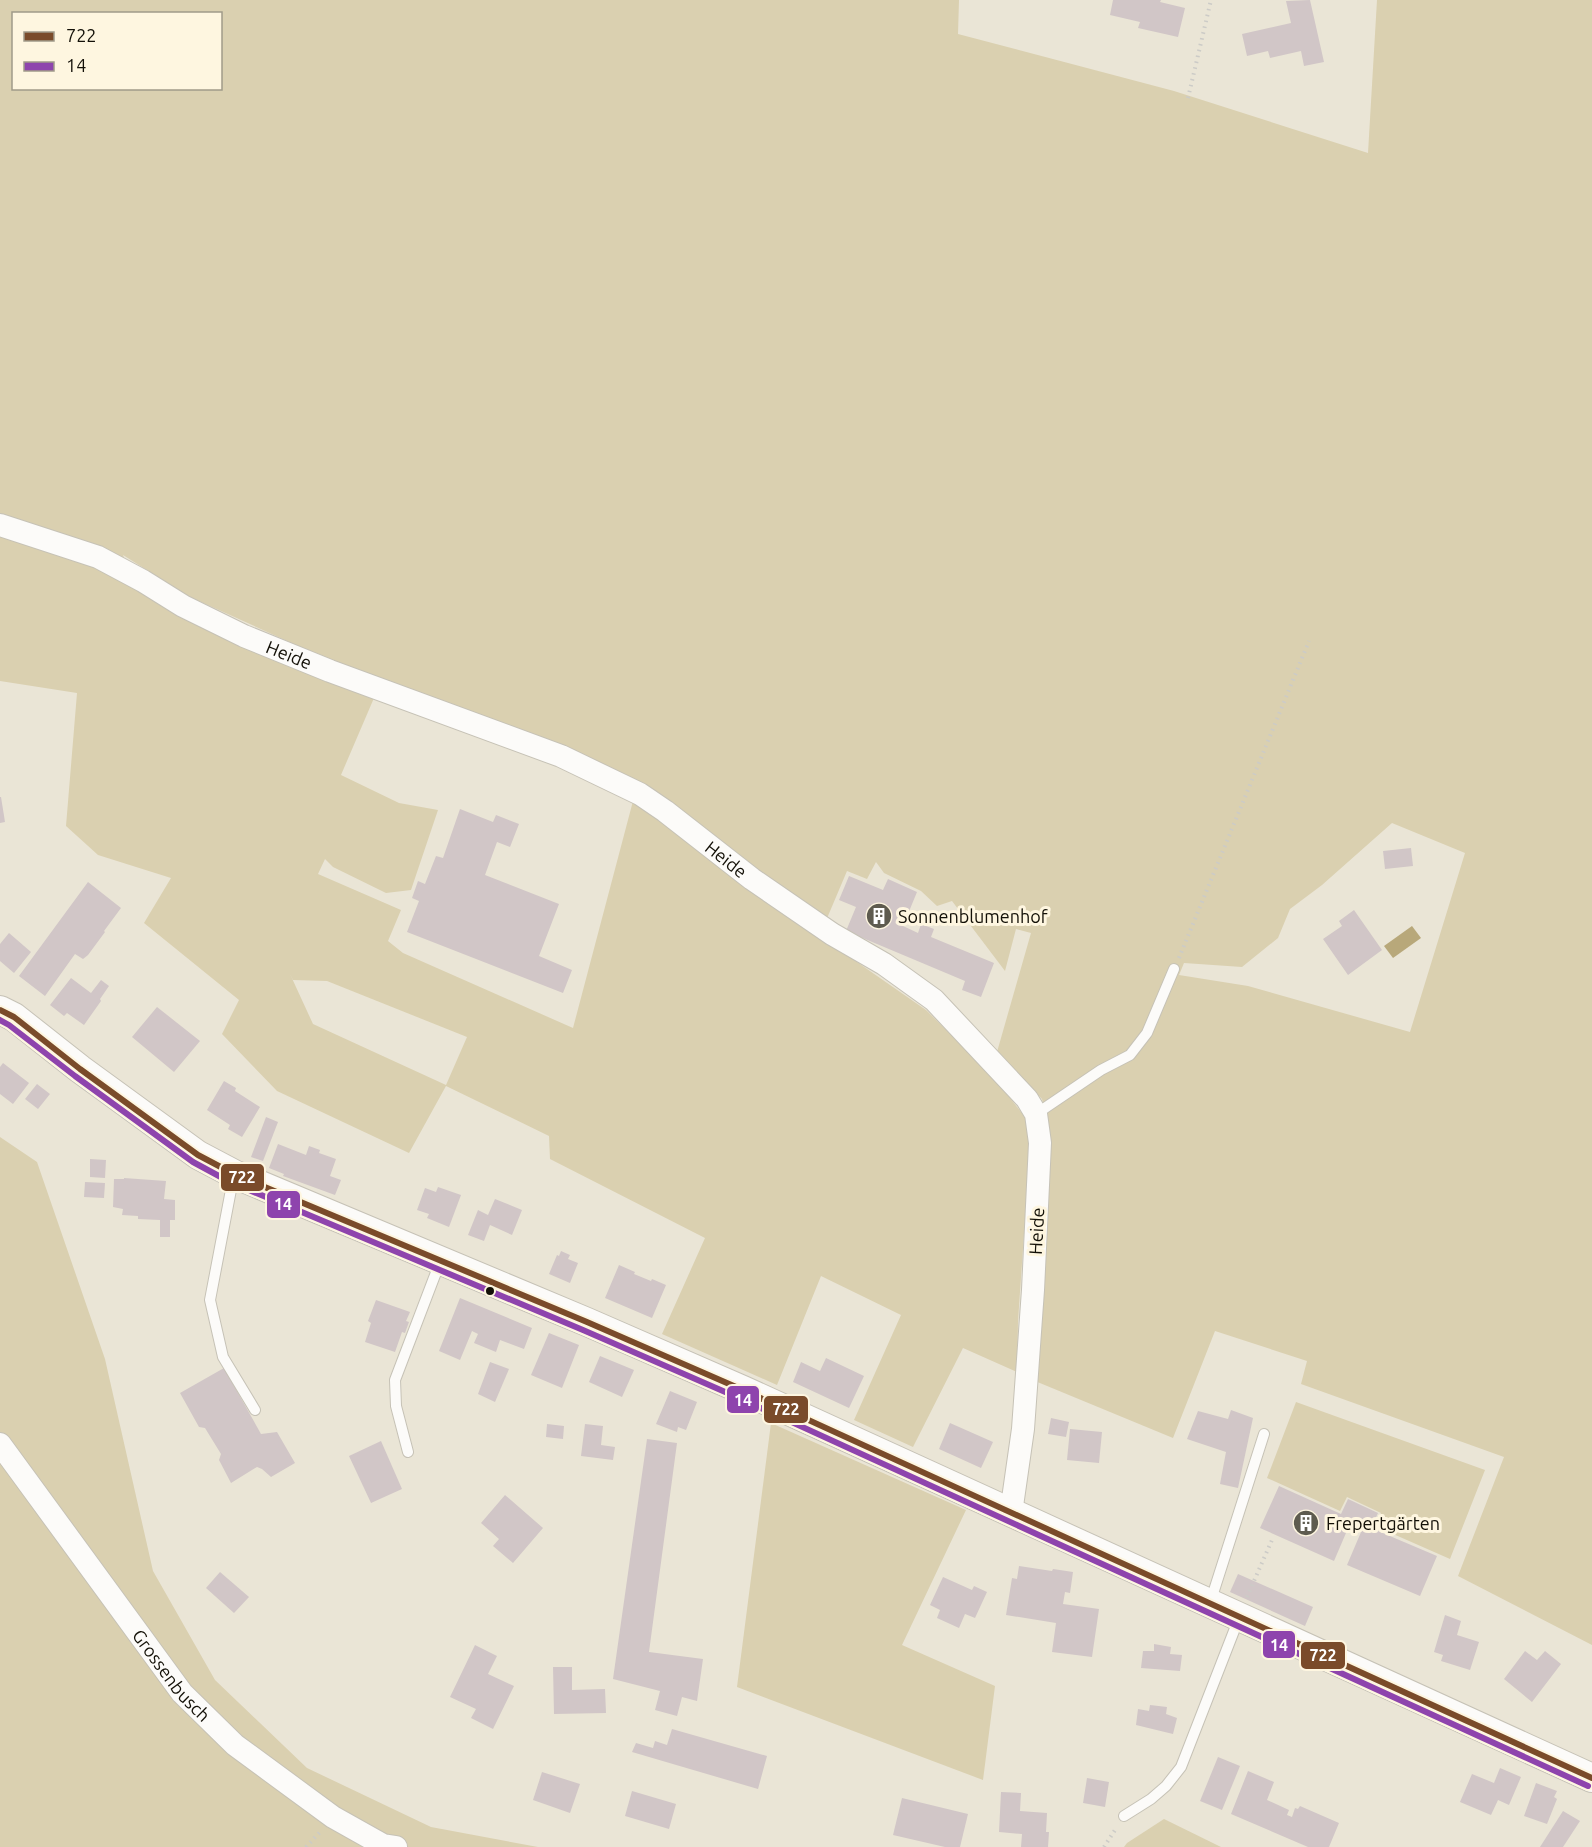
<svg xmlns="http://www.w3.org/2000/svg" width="1592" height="1847" font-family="Ubuntu,sans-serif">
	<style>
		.green { fill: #dad0b0; fill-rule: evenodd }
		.water { fill: #b8a87a }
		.building { fill: #d1c6c7 }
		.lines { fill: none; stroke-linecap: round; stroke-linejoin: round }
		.service-casing { stroke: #c6c2b6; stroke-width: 12 }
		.minor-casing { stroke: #c6c2b6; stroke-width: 24 }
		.tertiary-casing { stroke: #c6c2b6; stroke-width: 30 }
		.path { stroke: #cccbc7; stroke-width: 4; stroke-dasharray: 1.5 4.5; stroke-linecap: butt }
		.service { stroke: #fcfbf9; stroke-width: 10 }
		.minor { stroke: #fcfbf9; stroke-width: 22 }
		.tertiary { stroke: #fcfbf9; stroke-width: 28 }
		.bus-1-casing { stroke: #fef6e0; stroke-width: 10 }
		.bus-2-casing { stroke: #fef6e0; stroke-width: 10 }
		.bus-1 { stroke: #7a4b2a; stroke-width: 6 }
		.bus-2 { stroke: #8e44ad; stroke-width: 6 }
		.bus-dot { fill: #131007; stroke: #fef6e0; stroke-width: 2 }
		.labels { text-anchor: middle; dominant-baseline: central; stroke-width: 6; stroke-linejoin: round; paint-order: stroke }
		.street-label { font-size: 18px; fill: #131007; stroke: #fef6e0 }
		.poi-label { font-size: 18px; fill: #131007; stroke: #fef6e0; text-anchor: start }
		.line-badge { stroke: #fef6e0; stroke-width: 2 }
		.badge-label { font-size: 16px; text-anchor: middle; font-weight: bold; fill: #fff }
	</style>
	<rect width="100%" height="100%" fill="#eae5d6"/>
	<g class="green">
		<path d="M0 0H959L958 34 1174 91 1368 153 1377 0H1592V1645L1458 1576 1504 1457 1301 1384 1307 1361 1215 1331 1173 1438 1035 1381 1048 1121 1042 1099 997 1052 1031 933 1016 929 1005 971 952 901 937 906 921 891 884 873 876 862 867 879 847 871 825 923 708 831 190 597 123 555 136 590 374 698 341 775 399 803 438 810 411 890 386 893 333 867 325 859 318 874 401 910 388 941 403 953 573 1028 633 801 749 887 926 1010 993 1076 1028 1121 1030 1146 1018 1321 1017 1372 963 1348 913 1447 854 1420 901 1315 821 1276 777 1385 662 1334 705 1238 550 1159 549 1136 446 1086 409 1153 277 1091 222 1034 239 1000 144 923 171 878 98 855 66 826 77 693 0 681ZM14 14H220V88H14ZM1392 823 1465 853 1410 1032 1248 986 1179 975 1184 963 1242 967 1278 938 1290 909 1322 885ZM290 974 293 980 327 981 467 1037 446 1085 313 1024Z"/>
		<path d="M0 1137 37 1162 105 1359 153 1571 215 1680 307 1768 431 1827 538 1847H0Z"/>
		<path d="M1296 1402 1485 1470 1450 1559 1375 1526 1381 1513 1347 1497 1340 1511 1267 1478Z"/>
		<path d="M771 1423 966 1510 902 1645 995 1686 983 1780 737 1687Z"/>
		<path d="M1164 1819 1221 1847H1124L1127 1843Z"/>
	</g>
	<path class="water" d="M1412 926 1421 938 1393 958 1384 946Z"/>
	<g class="building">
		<path d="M1113 0H1161L1160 2 1185 8 1178 37 1138 28 1140 22 1110 15Z"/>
		<path d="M1310 0 1324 62 1304 66 1301 51 1270 58 1268 51 1247 56 1242 34 1291 23 1286 1Z"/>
		<path d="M0 797H1L5 822 0 823Z"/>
		<path d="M460 809 493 822 496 815 519 824 510 847 497 842 485 875 559 904 539 956 572 970 563 993 407 932 419 901 412 898 418 881 425 884 436 856 443 858Z"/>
		<path d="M1411 848 1413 866 1385 869 1383 851Z"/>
		<path d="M849 876 883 890 888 879 917 892 903 926 918 933 921 924 934 929 931 937 994 963 981 997 962 990 965 981 846 931 856 907 839 900Z"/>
		<path d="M88 882 121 908 104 931 105 932 88 955 83 959 75 954 45 996 19 976Z"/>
		<path d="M1354 910 1382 950 1348 975 1323 939 1342 926 1339 921Z"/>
		<path d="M9 933 31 952 14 973 0 961V944Z"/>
		<path d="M71 978 91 993 101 980 109 986 100 999 101 1001 84 1025 67 1013 64 1016 50 1005Z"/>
		<path d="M157 1007 200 1041 174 1072 132 1037Z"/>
		<path d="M3 1063 29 1083 13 1104 0 1094V1067Z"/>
		<path d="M224 1081 236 1088 235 1091 260 1107 242 1137 228 1129 230 1125 207 1110Z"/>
		<path d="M37 1084 50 1094 38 1109 25 1099Z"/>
		<path d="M266 1117 278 1122 263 1161 251 1157Z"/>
		<path d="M278 1144 306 1155 309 1146 320 1150 319 1153 336 1159 330 1176 341 1180 335 1195 283 1176 284 1174 269 1168Z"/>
		<path d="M90 1159 106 1160 105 1178 90 1177Z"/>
		<path d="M124 1178 166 1181 164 1199 175 1200V1220H170V1237H160V1220L138 1219V1216L122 1215 123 1209 113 1207 114 1179H124Z"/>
		<path d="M85 1182 105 1183 104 1198 84 1197Z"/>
		<path d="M438 1187 461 1195 449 1227 427 1218 429 1214 417 1210 425 1188 436 1192Z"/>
		<path d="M495 1199 522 1210 512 1235 490 1225 484 1241 468 1235 478 1210 488 1215Z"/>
		<path d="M561 1251 570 1255 568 1259 578 1263 570 1283 549 1274 557 1255 559 1256Z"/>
		<path d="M619 1265 635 1272 634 1274 651 1281 652 1279 666 1285 652 1318 605 1298Z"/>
		<path d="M460 1298 532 1328 524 1349 500 1340 496 1352 474 1343 478 1334 472 1331 460 1360 439 1351Z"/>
		<path d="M376 1300 410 1312 406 1321 409 1322 405 1333 402 1332 395 1352 365 1342 371 1323 368 1321Z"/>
		<path d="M549 1333 579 1345 562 1388 531 1375Z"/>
		<path d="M600 1356 634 1370 622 1397 589 1382Z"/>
		<path d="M826 1358 864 1376 849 1408 793 1382 801 1362 820 1371Z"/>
		<path d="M490 1362 509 1369 495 1402 478 1394Z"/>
		<path d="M224 1368 261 1434 277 1432 295 1463 271 1477 262 1469 257 1467 231 1483 219 1460 221 1454 205 1428 199 1427 180 1393Z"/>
		<path d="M670 1391 697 1402 686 1430 678 1427 677 1432 656 1424Z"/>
		<path d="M1231 1410 1253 1418 1238 1488 1220 1484 1226 1452 1187 1439 1198 1411 1228 1419Z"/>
		<path d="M1051 1418 1069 1422 1066 1437 1048 1434Z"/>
		<path d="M950 1423 993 1442 981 1468 939 1449Z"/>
		<path d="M547 1424 564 1426 563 1439 546 1437Z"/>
		<path d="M585 1424 603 1426 601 1445 615 1447 613 1460 581 1456Z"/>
		<path d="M1070 1429 1102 1432 1099 1463 1067 1460Z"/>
		<path d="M647 1439 677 1443 649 1652 703 1659 697 1701 682 1697 677 1716 655 1710 660 1691 613 1679Z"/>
		<path d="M381 1441 402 1489 371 1503 349 1456Z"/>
		<path d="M1279 1486 1341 1514 1348 1499 1378 1513 1371 1528 1437 1556 1420 1596 1347 1565 1364 1525 1352 1519 1334 1561 1260 1528Z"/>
		<path d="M505 1495 543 1528 513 1563 493 1546 499 1539 481 1523Z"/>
		<path d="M1019 1566 1052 1571 1053 1569 1073 1572 1070 1593 1065 1592 1063 1604 1099 1609 1092 1657 1052 1652 1056 1623 1006 1615 1012 1578 1017 1579Z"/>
		<path d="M220 1572 249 1597 234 1613 206 1588Z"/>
		<path d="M1238 1574 1313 1607 1305 1626 1230 1592Z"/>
		<path d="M943 1577 972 1590 974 1586 987 1592 975 1618 965 1614 959 1628 937 1618 940 1610 930 1605Z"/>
		<path d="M1445 1615 1461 1621 1457 1635 1479 1642 1470 1670 1441 1661 1443 1655 1434 1652Z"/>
		<path d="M1154 1644 1171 1647 1170 1654 1182 1655 1180 1671 1141 1668 1143 1651H1154Z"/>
		<path d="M475 1645 497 1656 488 1674 514 1686 493 1729 471 1718 476 1709 450 1697Z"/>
		<path d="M1525 1651 1537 1660 1545 1651 1561 1664 1532 1702 1504 1679Z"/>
		<path d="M553 1667H572V1690L605 1689 606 1713 554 1714Z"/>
		<path d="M1150 1705 1167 1707 1166 1714 1177 1718 1173 1734 1136 1725 1138 1709 1149 1711Z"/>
		<path d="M672 1729 767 1756 758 1789 632 1752 636 1743 653 1748 655 1741 667 1745Z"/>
		<path d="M1218 1757 1240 1766 1222 1810 1200 1801Z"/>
		<path d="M1500 1768 1521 1777 1509 1805 1498 1800 1491 1815 1460 1802 1472 1774 1494 1783Z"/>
		<path d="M1248 1771 1274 1782 1267 1800 1289 1810 1287 1815 1292 1817 1295 1808 1298 1809 1300 1806 1339 1823 1329 1847H1308L1231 1814Z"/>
		<path d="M542 1772 580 1784 570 1813 533 1800Z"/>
		<path d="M1087 1778 1109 1782 1105 1807 1083 1803Z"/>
		<path d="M1536 1783 1557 1791 1554 1797 1557 1799 1547 1824 1524 1816Z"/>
		<path d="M632 1791 676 1804 669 1829 625 1816Z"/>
		<path d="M1001 1792 1021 1793 1020 1811 1047 1813 1046 1832H1049L1048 1847H1021L1022 1834 999 1832Z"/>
		<path d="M902 1798 968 1814 960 1847H945L893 1835Z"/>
		<path d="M1563 1811 1580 1821 1563 1847H1540Z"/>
	</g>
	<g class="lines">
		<g class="service-casing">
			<g id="service">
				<path d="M1036 1114 1101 1070 1130 1055 1147 1033 1174 969"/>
				<path d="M234 1174 210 1300 223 1357 255 1410"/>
				<path d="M408 1452 396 1406 395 1380 440 1262"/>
				<path d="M1210 1603 1264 1434"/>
				<path d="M1124 1816 1151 1799 1166 1786 1181 1767 1239 1618"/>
			</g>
		</g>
		<g class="minor-casing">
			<g id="minor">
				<path id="s1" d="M0 525 98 557 143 581 183 606 244 636 330 671 561 756 640 794 665 811 752 879 832 934 884 964 934 1000 1027 1099 1036 1114 1040 1143 1033 1290 1023 1429 1011 1513"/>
				<path id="s2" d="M0 1444 182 1693 235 1745 333 1817 383 1845 396 1847"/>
			</g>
		</g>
		<g class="tertiary-casing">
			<path id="tertiary" d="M0 1010 14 1017 80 1069 198 1155 234 1174 587 1322 743 1390 1592 1778"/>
		</g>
		<g class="path">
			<path d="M1188 98 1211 0"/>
			<path d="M1179 958 1309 641"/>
			<path d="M1247 1597 1272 1540"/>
			<path d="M306 1847 321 1831"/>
			<path d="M1104 1847 1117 1827"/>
		</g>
		<use href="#service" class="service"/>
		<use href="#minor" class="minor"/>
		<use href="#tertiary" class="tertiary"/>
		<g class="bus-1-casing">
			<path id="bus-1" d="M0 1010 14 1017 80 1069 198 1155 234 1174 587 1322 743 1390 1592 1778"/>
		</g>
		<g class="bus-2-casing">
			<path id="bus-2" d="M0 1020 9 1025 75 1076 193 1162 230 1182 583 1330 739 1398 1588 1786"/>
		</g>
		<use href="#bus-1" class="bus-1"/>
		<use href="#bus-2" class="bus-2"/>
	</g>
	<defs>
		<g id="building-disc" transform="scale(1.35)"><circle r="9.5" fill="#5e5b4f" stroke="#fef6e0"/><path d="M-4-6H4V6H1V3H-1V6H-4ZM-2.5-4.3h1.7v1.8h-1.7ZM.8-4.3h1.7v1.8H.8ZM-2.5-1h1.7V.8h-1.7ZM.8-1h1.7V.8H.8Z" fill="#fff"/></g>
	</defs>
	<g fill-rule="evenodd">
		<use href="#building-disc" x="879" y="916"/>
		<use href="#building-disc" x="1306" y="1523"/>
	</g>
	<circle class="bus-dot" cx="490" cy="1291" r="5"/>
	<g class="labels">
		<g class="street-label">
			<text stroke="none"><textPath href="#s1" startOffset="318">Heide</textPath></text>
			<text stroke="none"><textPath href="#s1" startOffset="804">Heide</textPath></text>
			<text transform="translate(1036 1231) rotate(-87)">Heide</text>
			<text stroke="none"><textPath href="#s2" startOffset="288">Grossenbusch</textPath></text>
		</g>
		<g class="poi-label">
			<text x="898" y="916">Sonnenblumenhof</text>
			<text x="1326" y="1523">Frepertgärten</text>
		</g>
	</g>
	<g class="line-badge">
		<rect x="220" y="1163" width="45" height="29" rx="6" fill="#7a4b2a"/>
		<rect x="266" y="1190" width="35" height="29" rx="6" fill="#8e44ad"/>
		<rect x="726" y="1385" width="34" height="29" rx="6" fill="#8e44ad"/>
		<rect x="763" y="1395" width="46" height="29" rx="6" fill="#7a4b2a"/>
		<rect x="1262" y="1630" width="34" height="29" rx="6" fill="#8e44ad"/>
		<rect x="1300" y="1641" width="46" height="29" rx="6" fill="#7a4b2a"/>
	</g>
	<g class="badge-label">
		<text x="242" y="1183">722</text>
		<text x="283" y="1210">14</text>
		<text x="743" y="1406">14</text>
		<text x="786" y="1415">722</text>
		<text x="1279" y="1651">14</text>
		<text x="1323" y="1661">722</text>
	</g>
	<rect x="12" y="12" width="210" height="78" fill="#fef6e0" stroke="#a09a89" stroke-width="1.5"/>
	<rect x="24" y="32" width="30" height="9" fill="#7a4b2a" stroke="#a09a89" stroke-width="1.5"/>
	<text x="66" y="42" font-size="18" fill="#131007">722</text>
	<rect x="24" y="62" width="30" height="9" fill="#8e44ad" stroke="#a09a89" stroke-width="1.5"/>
	<text x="66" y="72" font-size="18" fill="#131007">14</text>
</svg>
